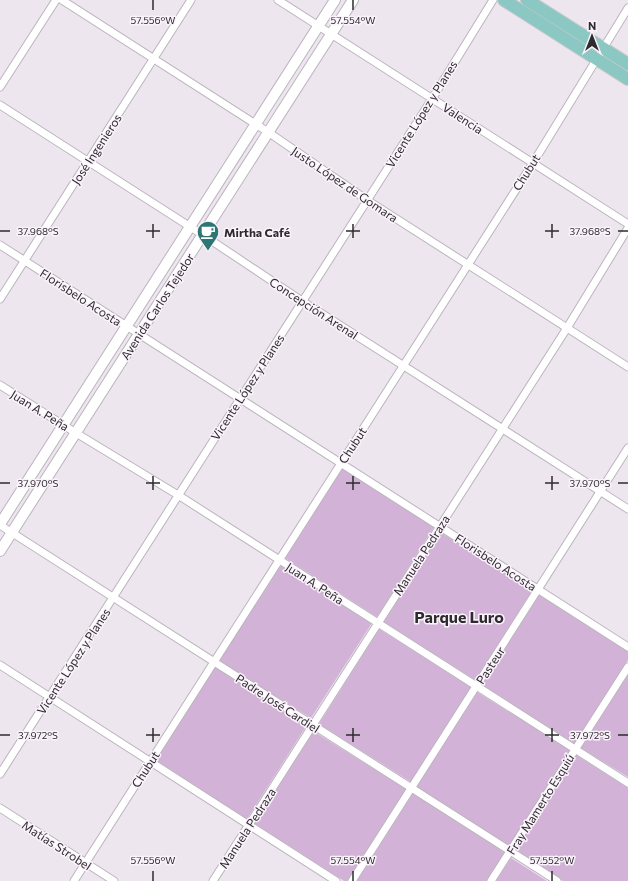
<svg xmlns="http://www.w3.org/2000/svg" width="628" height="881" font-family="Commissioner,sans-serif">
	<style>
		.green { fill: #d2b3d7 }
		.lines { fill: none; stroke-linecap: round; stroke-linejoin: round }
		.street-casing { stroke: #bbb4bd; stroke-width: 9 }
		.secondary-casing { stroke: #bbb4bd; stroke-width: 12 }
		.primary-casing { stroke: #c9c8c9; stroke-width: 14 }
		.street { stroke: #fff; stroke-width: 7 }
		.secondary { stroke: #fff; stroke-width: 10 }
		.primary { stroke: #8bc8c4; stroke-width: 12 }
		.ticks { fill: none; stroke: #2e2b2e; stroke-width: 1.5 }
		.labels { text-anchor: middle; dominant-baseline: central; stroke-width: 3; stroke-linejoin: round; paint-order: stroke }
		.street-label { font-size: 12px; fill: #2e2b2e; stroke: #fbf3fc }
		.poi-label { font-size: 12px; font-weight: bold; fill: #2e2b2e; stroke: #fbf3fc; text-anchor: start }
		.district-label { font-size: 16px; font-weight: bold; fill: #2e2b2e; stroke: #fbf3fc }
		.ticks-label { font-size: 10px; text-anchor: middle; fill: #2e2b2e; stroke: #fbf3fc; stroke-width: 3; stroke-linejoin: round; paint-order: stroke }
	</style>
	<rect width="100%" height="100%" fill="#eee6ef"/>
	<g class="green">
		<path d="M342 468 434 527 377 617 285 558Z"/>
		<path d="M440 532 533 590 475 680 383 622Z"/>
		<path d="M280 565 372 623 311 718 219 661Z"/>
		<path d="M539 595 628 651V660L575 744 482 685Z"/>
		<path d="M379 629 471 687 411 782 319 724Z"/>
		<path d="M215 667 307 725 247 819 155 761Z"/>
		<path d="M628 674V777L581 748Z"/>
		<path d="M477 692 570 750 509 846 416 788Z"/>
		<path d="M313 731 406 789 348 881H344L254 824Z"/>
		<path d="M576 755 628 788V881H563L515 851Z"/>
		<path d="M413 793 506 852 487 881H357Z"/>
		<path d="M511 858 547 881H496Z"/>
	</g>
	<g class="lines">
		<g class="street-casing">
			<g id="street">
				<path d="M62 0 268 132 367 200 628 367"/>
				<path d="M278 0 628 224"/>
				<path d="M0 87 56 0"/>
				<path d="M0 105 203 235 302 301 628 509"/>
				<path d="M0 245 628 647"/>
				<path d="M0 299 191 0"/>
				<path d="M0 385 76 433 178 495 628 783"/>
				<path d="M0 525 557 881"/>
				<path d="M0 665 336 881"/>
				<path d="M0 774 432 99 493 0"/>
				<path d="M0 808 114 881"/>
				<path d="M74 881 533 163 628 8"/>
				<path d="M213 881 567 328 628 228"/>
				<path d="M352 881 628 448"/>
				<path d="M491 881 628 667"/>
			</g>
		</g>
		<g class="secondary-casing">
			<g id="secondary">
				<path d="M0 524 335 0"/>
				<path d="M0 551 353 0"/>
			</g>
		</g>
		<g class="primary-casing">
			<g id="primary">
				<path d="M504 0 628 79"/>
				<path d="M527 0 628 64"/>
			</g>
		</g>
		<use href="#street" class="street"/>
		<use href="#secondary" class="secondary"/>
		<use href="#primary" class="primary"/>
	</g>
	<path class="ticks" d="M153 0V10M353 0V10M153 224V238M353 224V238M552 224V238M0 231H10M146 231H160M346 231H360M545 231H559M618 231H628M153 476V490M353 476V490M552 476V490M0 483H10M146 483H160M346 483H360M545 483H559M618 483H628M153 728V742M353 728V742M552 728V742M0 735H10M146 735H160M346 735H360M545 735H559M618 735H628M153 871V881M353 871V881M552 871V881"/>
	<defs>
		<g id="cafe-pin" transform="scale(1.15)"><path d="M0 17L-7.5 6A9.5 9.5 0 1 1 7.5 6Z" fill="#2d7672" stroke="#fbf3fc"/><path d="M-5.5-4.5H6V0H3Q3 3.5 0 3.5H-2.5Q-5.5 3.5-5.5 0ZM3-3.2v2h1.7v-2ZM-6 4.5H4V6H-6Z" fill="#fff"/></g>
	</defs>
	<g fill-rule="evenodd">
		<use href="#cafe-pin" x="208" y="232"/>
	</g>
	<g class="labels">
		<g class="street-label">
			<text transform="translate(421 114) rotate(-58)">Vicente López y Planes</text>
			<text transform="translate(463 118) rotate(33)">Valencia</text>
			<text transform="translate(96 149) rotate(-57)">José Ingenieros</text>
			<text transform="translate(526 172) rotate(-58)">Chubut</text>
			<text transform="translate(345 184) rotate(34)">Justo López de Gomara</text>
			<text transform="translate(81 297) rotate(33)">Florisbelo Acosta</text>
			<text transform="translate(157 306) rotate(-57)">Avenida Carlos Tejedor</text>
			<text transform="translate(314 308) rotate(33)">Concepción Arenal</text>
			<text transform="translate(247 387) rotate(-57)">Vicente López y Planes</text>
			<text transform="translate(40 410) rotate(32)">Juan A. Peña</text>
			<text transform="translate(352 445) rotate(-57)">Chubut</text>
			<text transform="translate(421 555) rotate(-57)">Manuela Pedraza</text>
			<text transform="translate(496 562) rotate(33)">Florisbelo Acosta</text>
			<text transform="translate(315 583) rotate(33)">Juan A. Peña</text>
			<text transform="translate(73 661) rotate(-57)">Vicente López y Planes</text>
			<text transform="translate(490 665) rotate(-57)">Pasteur</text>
			<text transform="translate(278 703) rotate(33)">Padre José Cardiel</text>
			<text transform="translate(145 769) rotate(-57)">Chubut</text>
			<text transform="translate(540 804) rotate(-58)">Fray Mamerto Esquiú</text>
			<text transform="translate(247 828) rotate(-57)">Manuela Pedraza</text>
			<text transform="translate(57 845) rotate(33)">Matías Strobel</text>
		</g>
		<g class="poi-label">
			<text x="224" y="232">Mirtha Café</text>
		</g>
		<g class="district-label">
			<text x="459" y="616">Parque Luro</text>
		</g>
	</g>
	<g class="ticks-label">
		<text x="153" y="24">57.556°W</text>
		<text x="353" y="24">57.554°W</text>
		<text x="38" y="235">37.968°S</text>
		<text x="590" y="235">37.968°S</text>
		<text x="38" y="487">37.970°S</text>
		<text x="590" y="487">37.970°S</text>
		<text x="38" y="739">37.972°S</text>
		<text x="590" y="739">37.972°S</text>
		<text x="153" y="864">57.556°W</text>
		<text x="353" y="864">57.554°W</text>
		<text x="552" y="864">57.552°W</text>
	</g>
	<g transform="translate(592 36)" stroke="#fbf3fc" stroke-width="3" paint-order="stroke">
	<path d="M0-3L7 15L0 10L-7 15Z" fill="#2e2b2e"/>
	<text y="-6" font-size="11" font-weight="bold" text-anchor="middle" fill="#2e2b2e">N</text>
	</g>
</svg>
